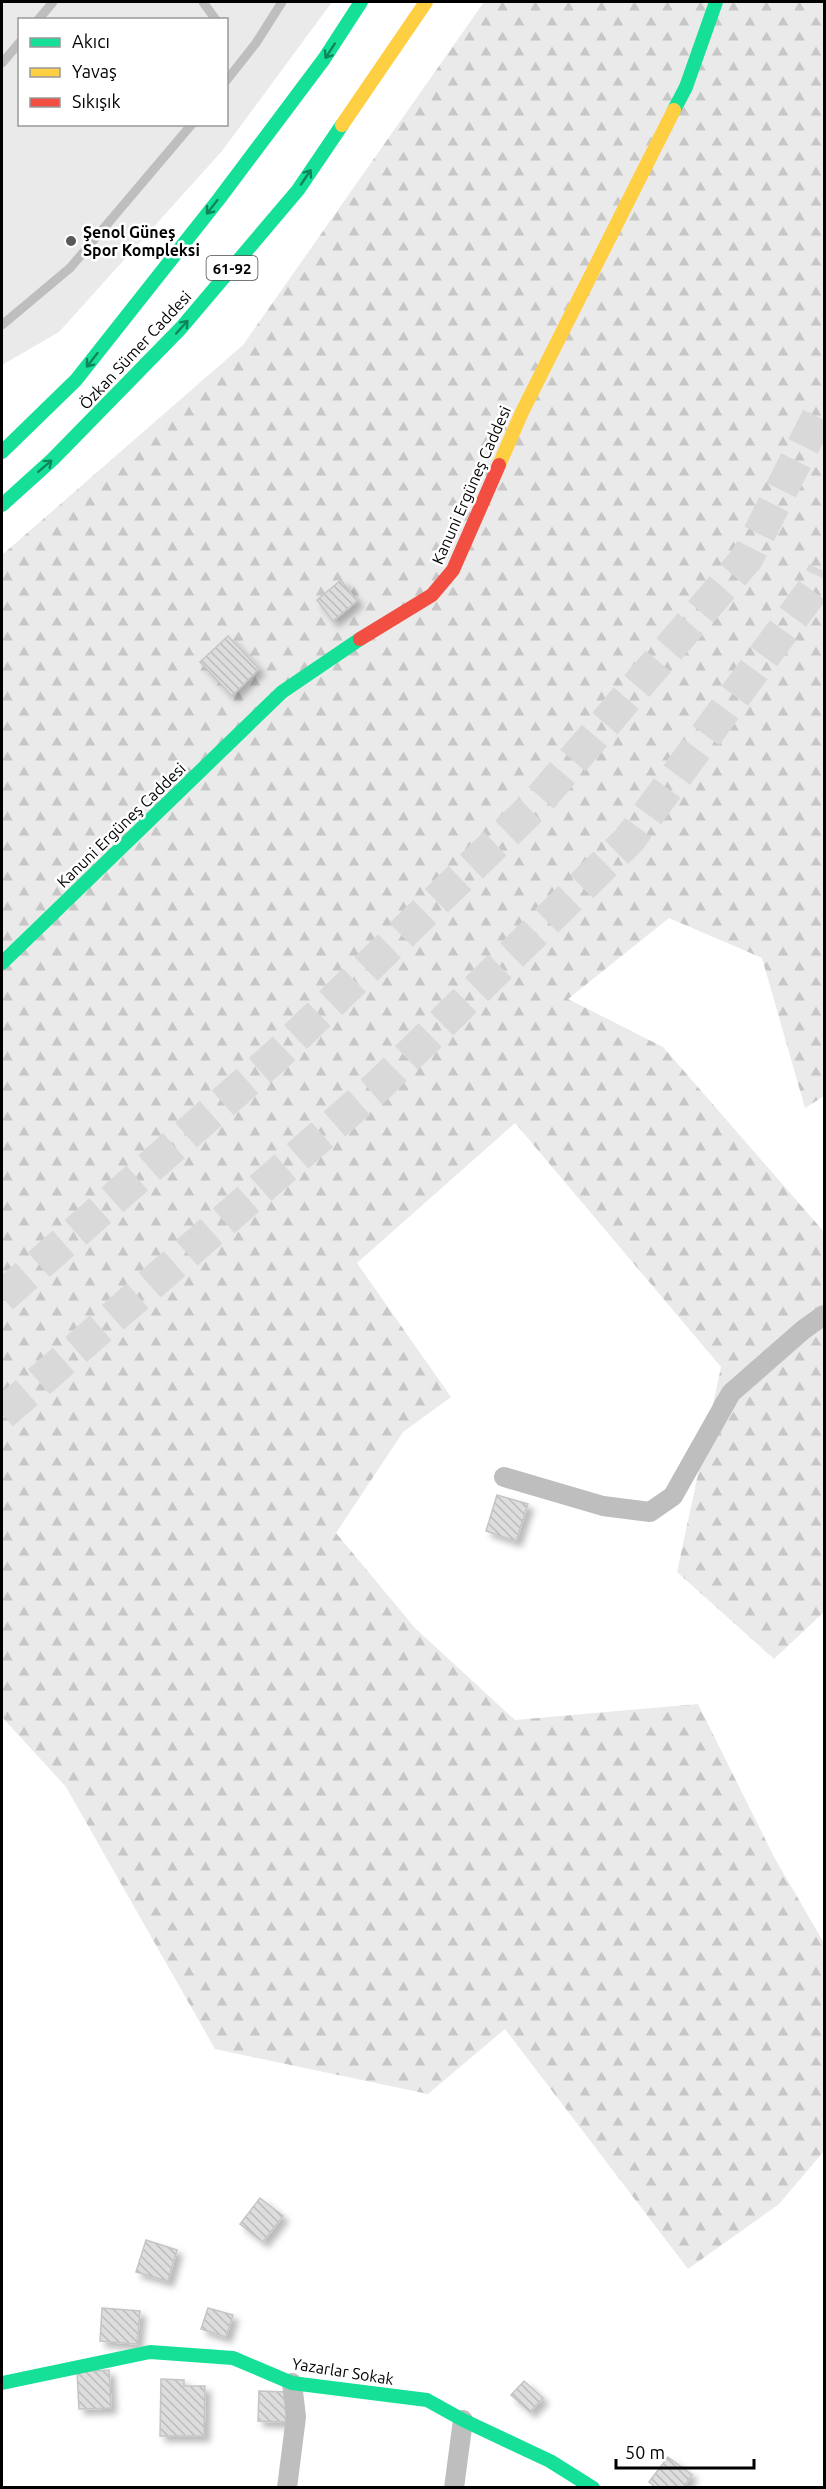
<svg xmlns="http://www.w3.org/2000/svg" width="826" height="2489" font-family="Ubuntu,sans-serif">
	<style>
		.forest { fill: url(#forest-firs) }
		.garden { fill: #eaeaea; fill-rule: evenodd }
		.building { fill: url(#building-back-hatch); stroke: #c5c5c5; stroke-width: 1.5; filter: url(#shadow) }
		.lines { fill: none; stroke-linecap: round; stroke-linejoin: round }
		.highway-tunnel { stroke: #d9d9d9; stroke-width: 33; stroke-dasharray: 33 16; stroke-linecap: butt }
		.lane { stroke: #bebebe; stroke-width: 9 }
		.street { stroke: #bebebe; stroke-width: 20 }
		.fast { stroke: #16e098; stroke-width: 14 }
		.slow { stroke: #ffcf43; stroke-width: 14 }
		.jam { stroke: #f24e42; stroke-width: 14 }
		.oneway { stroke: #0d865b }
		.poi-dot { fill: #595959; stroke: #fff; stroke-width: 2 }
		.labels { text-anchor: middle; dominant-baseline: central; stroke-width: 5; stroke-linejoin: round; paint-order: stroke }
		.shield { fill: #fff; stroke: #4c4c4c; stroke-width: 1.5 }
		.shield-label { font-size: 15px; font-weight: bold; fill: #000 }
		.poi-label { font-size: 16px; font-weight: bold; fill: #000; stroke: #fff; text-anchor: start }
		.street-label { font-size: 16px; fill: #000; stroke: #fff }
	</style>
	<defs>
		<pattern id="forest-firs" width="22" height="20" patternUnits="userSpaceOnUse" patternTransform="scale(1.5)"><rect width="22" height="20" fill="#eaeaea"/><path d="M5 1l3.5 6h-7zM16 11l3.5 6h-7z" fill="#c7c7c7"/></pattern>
		<pattern id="building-back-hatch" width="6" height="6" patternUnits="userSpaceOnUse" patternTransform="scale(1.5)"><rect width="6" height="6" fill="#ddd"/><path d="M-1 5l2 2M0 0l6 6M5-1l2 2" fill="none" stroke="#bcbcbc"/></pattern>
		<filter id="shadow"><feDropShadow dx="5.5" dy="5.5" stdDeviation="3" flood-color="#0004"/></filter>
	</defs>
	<rect width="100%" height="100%" fill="#fff"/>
	<path class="forest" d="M484 2H824V1096L805 1108 762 958 669 918 568 999 663 1047 824 1232V1612L774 1659 677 1572 721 1367 515 1123 357 1263 451 1397 403 1432 336 1533 415 1628 515 1720 698 1704 774 1857 824 1943V2151L779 2204 688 2269 505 2029 428 2094 215 2049 66 1787 2 1717V555L243 345Z"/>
	<path class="garden" d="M2 2H332L222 151 59 332 2 365ZM20 20H226V124H20Z"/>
	<g class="building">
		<path d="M341 580 357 601 333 621 317 600Z"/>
		<path d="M228 636 259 669 232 696 200 662Z"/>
		<path d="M497 1495 528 1504 516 1541 486 1531Z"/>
		<path d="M260 2198 283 2216 263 2242 240 2224Z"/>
		<path d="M146 2240 177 2250 168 2281 136 2272Z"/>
		<path d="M102 2308 140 2311 137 2344 100 2341Z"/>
		<path d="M208 2308 233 2315 226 2337 201 2329Z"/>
		<path d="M109 2370 111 2408 79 2409 77 2372Z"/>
		<path d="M161 2379 184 2380V2386H205L204 2436H160Z"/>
		<path d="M524 2381 543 2398 530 2412 511 2395Z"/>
		<path d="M259 2391 287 2392 286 2422 258 2421Z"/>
		<path d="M668 2457 692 2475 683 2488H656L649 2482Z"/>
	</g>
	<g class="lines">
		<g class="highway-tunnel">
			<path d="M2 1297 276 1056 533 807 747 558 824 405"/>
			<path d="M2 1414 377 1087 629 840 820 580 824 571"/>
		</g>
		<g class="lane">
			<path d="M203 2 216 20"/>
			<path d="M38 20 53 2"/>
			<path d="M2 63 20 42"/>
			<path d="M226 81 256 43 282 2"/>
			<path d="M2 325 70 268 192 124"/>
		</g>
		<g class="street">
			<path d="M504 1477 603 1506 650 1512 673 1496 731 1393 803 1330 824 1315"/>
			<path d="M287 2488 296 2417 292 2383"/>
			<path d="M454 2488 463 2420"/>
		</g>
		<g class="fast">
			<path d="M674 110 686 87 716 2"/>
			<path d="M2 452 76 380 219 199 324 59 361 2"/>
			<path d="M2 505 53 459 181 328 298 190 342 125"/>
			<path d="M2 963 282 692 360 639"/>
			<path d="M2 2383 150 2352 233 2358 292 2383 427 2400 463 2420 550 2461 593 2488"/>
		</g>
		<g class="slow">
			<path d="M342 125 426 2"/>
			<path d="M499 465 523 410 674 110"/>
		</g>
		<path class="jam" d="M360 639 432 595 453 570 499 465"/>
	</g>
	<defs><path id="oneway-shaft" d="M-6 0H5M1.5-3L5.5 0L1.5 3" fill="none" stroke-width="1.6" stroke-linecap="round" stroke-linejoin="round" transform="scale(1.5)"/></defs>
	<g class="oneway">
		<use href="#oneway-shaft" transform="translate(330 51) rotate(123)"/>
		<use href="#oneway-shaft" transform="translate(306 177) rotate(-56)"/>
		<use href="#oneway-shaft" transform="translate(212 207) rotate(128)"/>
		<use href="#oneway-shaft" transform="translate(182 327) rotate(-48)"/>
		<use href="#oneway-shaft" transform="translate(92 360) rotate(128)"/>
		<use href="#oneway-shaft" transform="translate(45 466) rotate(-41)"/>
	</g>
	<circle class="poi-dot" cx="71" cy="241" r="6"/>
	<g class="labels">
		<rect class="shield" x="206.5" y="256" width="51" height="24" rx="4.5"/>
		<g class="shield-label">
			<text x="232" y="268">61-92</text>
		</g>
		<g class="poi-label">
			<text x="83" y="232">Şenol Güneş<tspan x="83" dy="18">Spor Kompleksi</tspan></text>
		</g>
		<g class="street-label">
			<text transform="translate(135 350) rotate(-47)">Özkan Sümer Caddesi</text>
			<text transform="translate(471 485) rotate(-66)">Kanuni Ergüneş Caddesi</text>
			<text transform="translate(121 825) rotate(-44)">Kanuni Ergüneş Caddesi</text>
			<text transform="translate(343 2371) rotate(9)">Yazarlar Sokak</text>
		</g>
	</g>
	<rect width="826" height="2489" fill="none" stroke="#000000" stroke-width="6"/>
	<rect x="18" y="18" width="210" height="108" fill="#ffffff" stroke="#999999" stroke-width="1.5"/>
	<rect x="30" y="38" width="30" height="9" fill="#16e098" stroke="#999999" stroke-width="1.5"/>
	<text x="72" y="48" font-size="18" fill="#000000">Akıcı</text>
	<rect x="30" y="68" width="30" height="9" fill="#ffcf43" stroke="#999999" stroke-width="1.5"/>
	<text x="72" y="78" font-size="18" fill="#000000">Yavaş</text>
	<rect x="30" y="98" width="30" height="9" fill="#f24e42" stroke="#999999" stroke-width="1.5"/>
	<text x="72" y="108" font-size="18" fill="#000000">Sıkışık</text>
	<path d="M616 2459v9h138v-9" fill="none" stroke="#000000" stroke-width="3"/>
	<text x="625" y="2459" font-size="18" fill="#000000" stroke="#ffffff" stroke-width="4.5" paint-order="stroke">50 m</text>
</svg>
